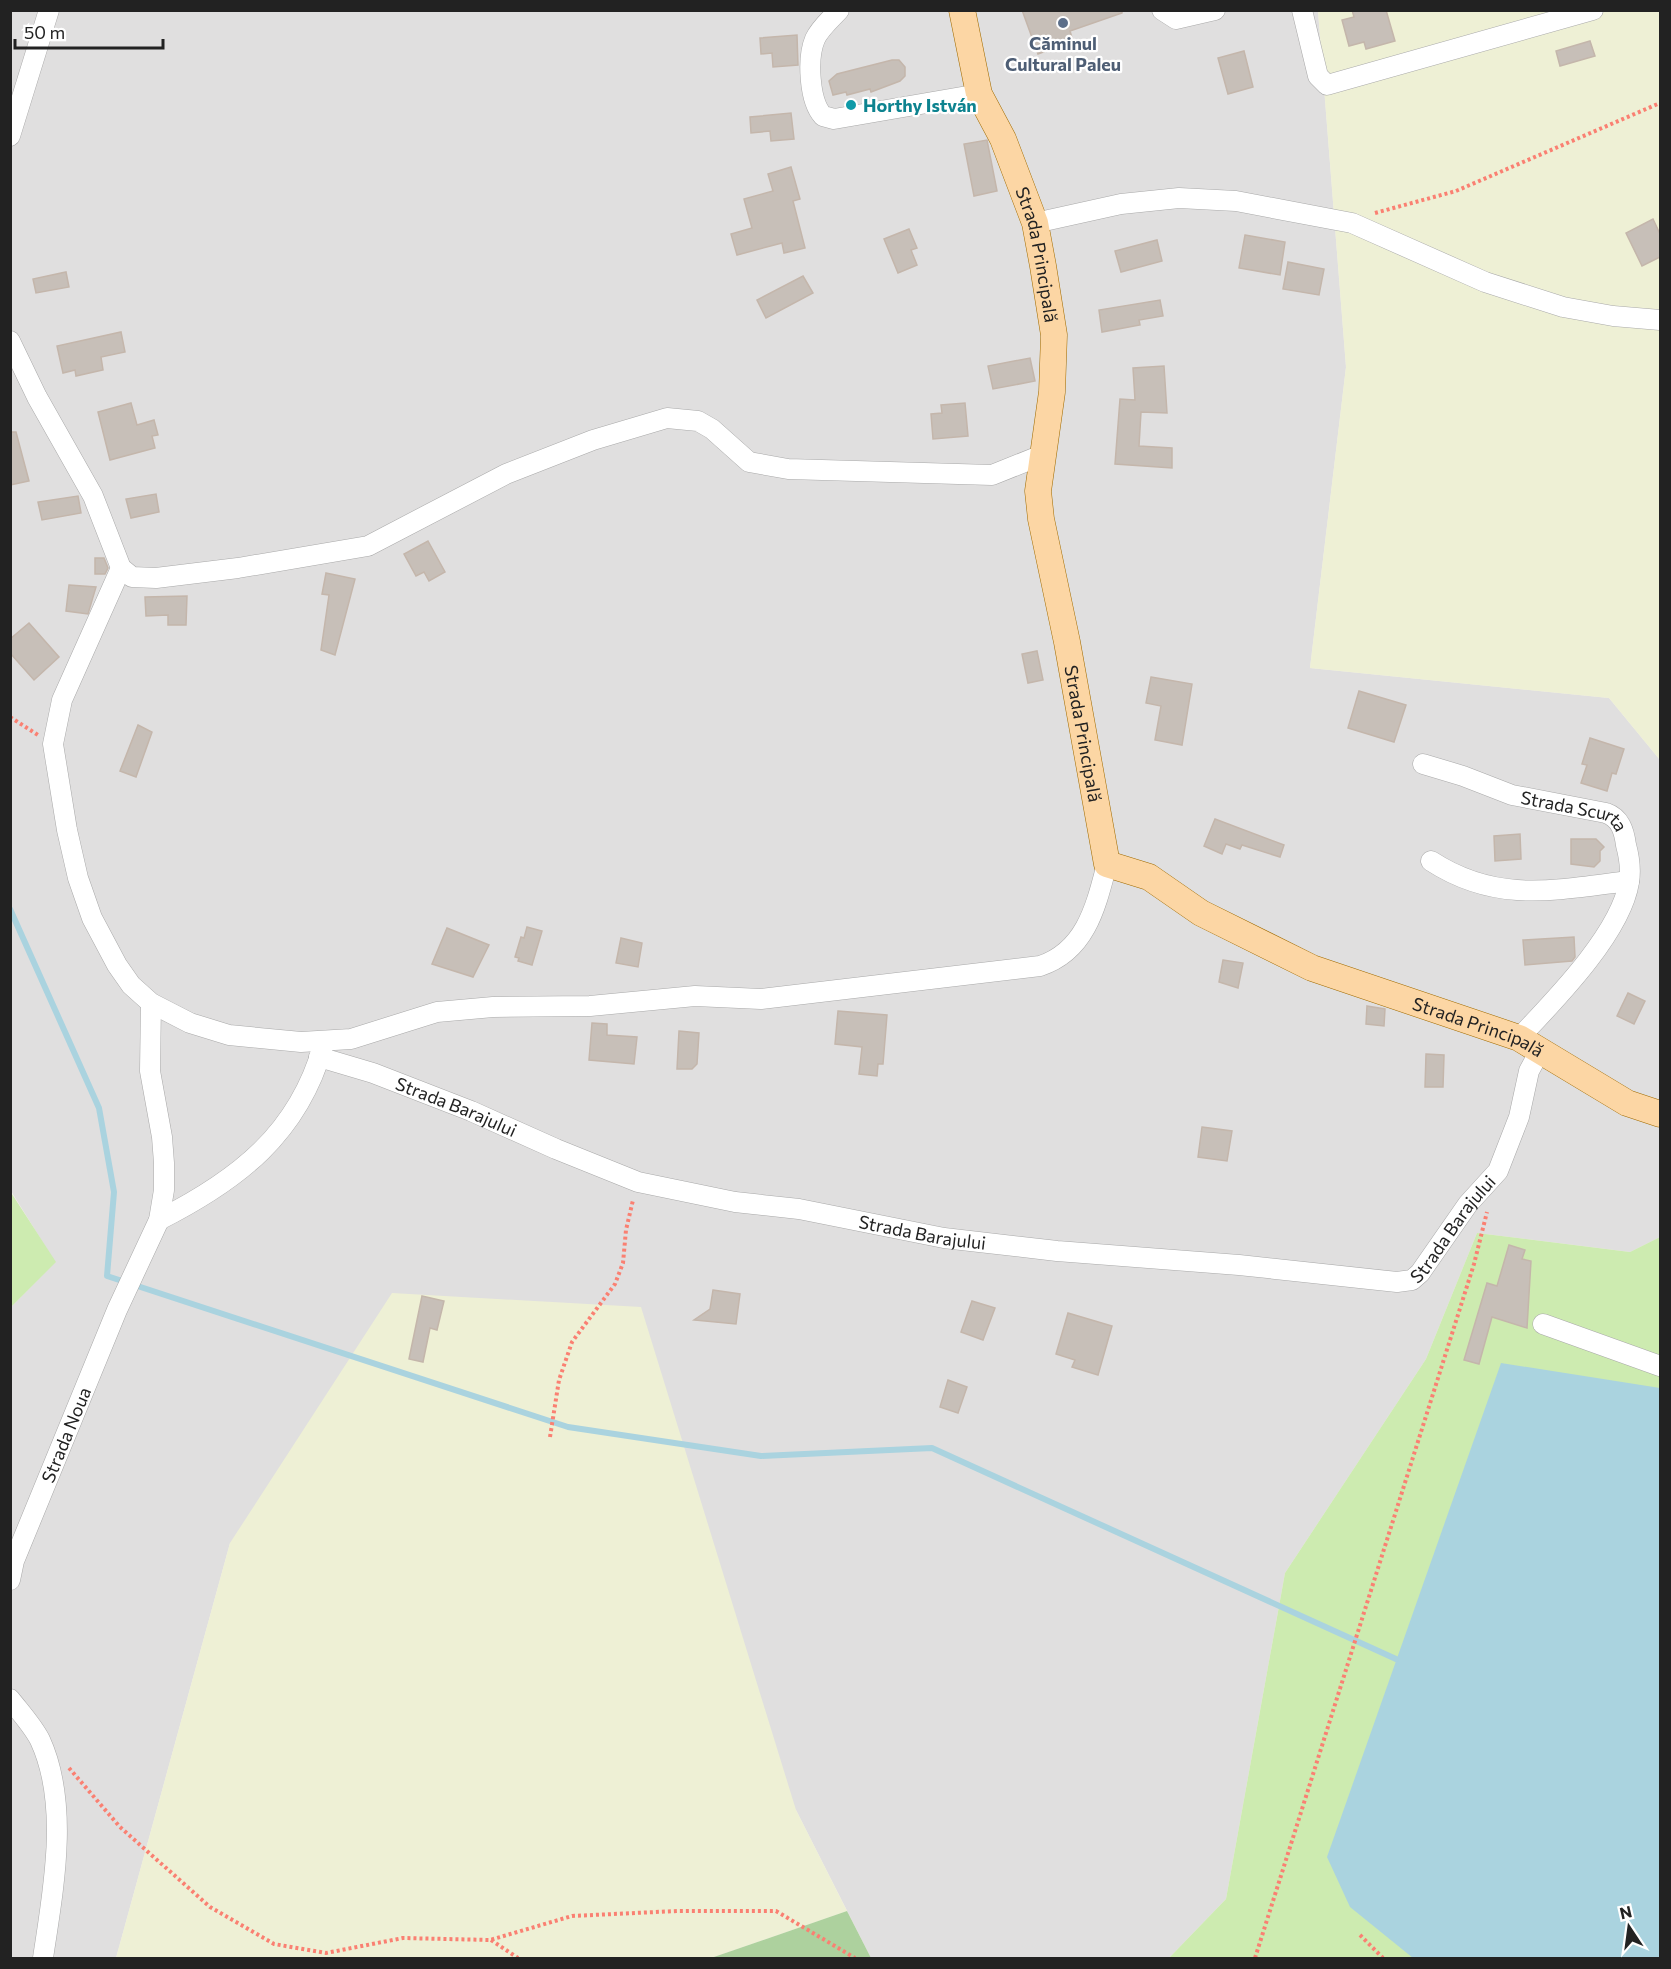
<svg xmlns="http://www.w3.org/2000/svg" width="1671" height="1969" font-family="Commissioner,sans-serif">
	<style>
		.residential { fill: #e0dfdf }
		.farmland { fill: #eef0d5 }
		.grass { fill: #cdebb0 }
		.forest { fill: #add19e }
		.water { fill: #aad3df }
		.lines { fill: none; stroke-linecap: round; stroke-linejoin: round }
		.stream { stroke: #aad3df; stroke-width: 6 }
		.building { fill: #c7bfb8; stroke: #c4b6ab; stroke-width: 1.5 }
		.minor-casing { stroke: #a9a9a9; stroke-width: 21 }
		.major-casing { stroke: #a06b00; stroke-width: 27 }
		.path { stroke: #fa8072; stroke-width: 4; stroke-dasharray: 3 3; stroke-linecap: butt }
		.minor { stroke: #fff; stroke-width: 20 }
		.major { stroke: #fcd6a4; stroke-width: 26 }
		.service-dot { fill: #5c6f8a; stroke: #fff; stroke-width: 2 }
		.culture-dot { fill: #0f9aa8; stroke: #fff; stroke-width: 2 }
		.labels { text-anchor: middle; dominant-baseline: central; stroke-width: 4.5; stroke-linejoin: round; paint-order: stroke }
		.service-label { font-size: 18px; font-weight: bold; fill: #4e5e75; stroke: #fff }
		.culture-label { font-size: 18px; font-weight: bold; fill: #0d838f; stroke: #fff; text-anchor: start }
		.street-label { font-size: 18px; fill: #222; stroke: #fff }
	</style>
	<rect width="100%" height="100%" fill="#f2efe9"/>
	<path class="residential" d="M11 11H1318L1346 367 1310 668 1609 698 1660 760V1237L1630 1252 1477 1233 1426 1359 1285 1573 1226 1899 1169 1958H871L796 1810 230 1543 116 1958H11V1307L55 1262 11 1191Z"/>
	<g class="farmland">
		<path d="M1318 11H1660V760L1609 698 1310 668 1346 367Z"/>
		<path d="M392 1293 641 1307 796 1810 847 1911 711 1958H116L230 1543Z"/>
	</g>
	<g class="grass">
		<path d="M10 1191 56 1262 11 1307H10Z"/>
		<path d="M1477 1233 1630 1252 1660 1237V1958H1169L1226 1899 1285 1573 1426 1359Z"/>
	</g>
	<path class="forest" d="M847 1911 871 1958H711Z"/>
	<path class="water" d="M1501 1363 1660 1388V1958H1413L1350 1907 1327 1857Z"/>
	<g class="lines">
		<path class="stream" d="M10 909 99 1108 114 1192 107 1276 568 1427 761 1456 932 1448 1396 1659"/>
	</g>
	<g class="building">
		<path d="M1022 10H1122V13L1070 31 1073 41 1038 54Z"/>
		<path d="M1352 10H1386L1395 41 1366 49 1364 42 1349 46 1342 20 1354 17Z"/>
		<path d="M797 35 798 65 773 67 772 53 761 54 760 38Z"/>
		<path d="M1590 41 1595 56 1560 66 1556 51Z"/>
		<path d="M1244 51 1253 87 1228 94 1218 58Z"/>
		<path d="M892 60H899L905 67V76L900 81 871 92 870 89 847 95 846 92 833 95 829 81 837 74Z"/>
		<path d="M791 113 794 139 771 141 770 131 751 133 750 117Z"/>
		<path d="M987 140 997 191 974 196 964 144Z"/>
		<path d="M791 167 800 199 793 201 805 248 784 253 782 243 737 255 731 234 752 228 744 199 773 191 768 174Z"/>
		<path d="M1653 219 1660 234V257L1642 266 1626 233Z"/>
		<path d="M909 229 917 248 911 250 917 265 898 273 884 239Z"/>
		<path d="M1245 235 1285 242 1280 275 1239 268Z"/>
		<path d="M1157 240 1162 261 1121 272 1115 251Z"/>
		<path d="M1288 262 1324 269 1319 295 1283 289Z"/>
		<path d="M66 272 69 287 36 293 33 279Z"/>
		<path d="M803 276 813 293 766 318 757 300Z"/>
		<path d="M1160 300 1163 316 1139 320 1140 325 1102 332 1099 310Z"/>
		<path d="M121 332 125 352 101 357 103 370 76 376 75 370 63 373 57 346Z"/>
		<path d="M1030 358 1035 381 993 389 988 366Z"/>
		<path d="M1164 366 1167 413 1141 412 1139 446 1172 448V468L1115 464 1120 399 1135 400 1133 368Z"/>
		<path d="M131 403 137 425 154 420 158 435 152 436 155 448 110 460 98 412Z"/>
		<path d="M965 403 968 436 933 439 931 414 942 413 941 405Z"/>
		<path d="M10 432H16L29 481 10 485Z"/>
		<path d="M156 494 159 512 131 518 126 499Z"/>
		<path d="M78 496 81 513 42 520 38 502Z"/>
		<path d="M428 541 445 572 429 581 424 572 416 576 404 554Z"/>
		<path d="M95 558H104L108 568 105 574H95Z"/>
		<path d="M326 573 355 579 335 655 321 650 329 595 322 594Z"/>
		<path d="M69 585 96 587 88 614 66 611Z"/>
		<path d="M187 596 186 625H168V615L146 616 145 597Z"/>
		<path d="M29 623 59 657 34 680 10 653V639Z"/>
		<path d="M1037 651 1043 680 1028 683 1022 654Z"/>
		<path d="M1151 677 1192 684 1182 745 1155 740 1161 706 1146 703Z"/>
		<path d="M1359 691 1406 705 1394 742 1348 728Z"/>
		<path d="M138 725 152 732 136 777 120 771Z"/>
		<path d="M1590 738 1624 749 1616 774 1612 773 1607 791 1581 783 1587 765 1582 764Z"/>
		<path d="M1215 819 1284 845 1280 857 1242 845 1240 849 1226 844 1222 854 1204 846Z"/>
		<path d="M1520 834 1521 859 1495 861 1494 836Z"/>
		<path d="M1571 839H1596L1604 847 1600 851V861L1594 867 1571 864Z"/>
		<path d="M527 927 542 931 532 965 518 961 519 958 515 957 521 937 524 938Z"/>
		<path d="M447 928 489 945 473 977 432 964Z"/>
		<path d="M1574 937 1575 957 1572 961 1525 965 1523 940Z"/>
		<path d="M621 938 642 943 638 967 616 963Z"/>
		<path d="M1223 960 1243 963 1238 988 1219 982Z"/>
		<path d="M1628 993 1645 1001 1634 1024 1617 1016Z"/>
		<path d="M1367 1006 1385 1009 1384 1026 1366 1024Z"/>
		<path d="M838 1011 887 1015 883 1064H878L877 1076 859 1074 862 1047 835 1044Z"/>
		<path d="M592 1023 607 1024V1035L637 1037 634 1064 589 1060Z"/>
		<path d="M679 1031 699 1033 697 1064 692 1069H677Z"/>
		<path d="M1426 1054 1444 1055 1443 1087H1425Z"/>
		<path d="M1202 1127 1232 1131 1227 1161 1198 1157Z"/>
		<path d="M1509 1245 1525 1250 1522 1259 1531 1261 1527 1328 1492 1317 1479 1364 1464 1360 1487 1283 1497 1286Z"/>
		<path d="M713 1290 740 1294 736 1324 694 1320 710 1309Z"/>
		<path d="M422 1296 444 1301 437 1330 430 1328 423 1362 409 1359Z"/>
		<path d="M972 1301 995 1308 983 1340 961 1332Z"/>
		<path d="M1068 1313 1112 1326 1098 1375 1072 1367 1075 1360 1056 1354Z"/>
		<path d="M948 1380 967 1387 958 1413 940 1407Z"/>
	</g>
	<g class="lines">
		<g class="minor-casing">
			<g id="minor">
				<path d="M839 10C831 19 820 28 815 39 807 58 809 101 823 116L834 119 979 94"/>
				<path d="M1162 10 1176 19 1215 10"/>
				<path d="M1302 10 1318 76 1327 85 1593 10"/>
				<path d="M10 136 49 10"/>
				<path d="M1035 223 1121 204 1179 198 1236 201 1352 223 1485 282 1563 307 1613 316 1660 320"/>
				<path d="M10 341 37 397 93 496 121 568 132 577 156 578 238 568 368 546 506 474 593 440 667 418 698 421 712 429 749 462 788 469 992 475 1042 455"/>
				<path d="M121 568 62 700 53 744 67 830 78 878 92 918 117 965 131 985 151 1003 190 1023 229 1035 301 1042 351 1039 437 1012 493 1007 590 1006 695 996 761 999 1040 966C1086 951 1096 906 1107 864"/>
				<path id="s1" d="M1423 764 1463 776 1512 795 1606 813C1620 818 1624 830 1626 845 1629 856 1631 870 1629 882 1621 933 1555 1000 1519 1038"/>
				<path d="M1431 861C1497 904 1556 890 1629 881"/>
				<path id="s2" d="M319 1057 373 1073 471 1111 556 1149 638 1182 735 1202 799 1209 944 1238 1057 1251 1239 1265 1397 1282 1412 1280 1420 1273 1468 1204 1498 1171 1519 1117 1529 1071 1541 1049"/>
				<path d="M159 1220C238 1180 298 1134 323 1046"/>
				<path d="M1543 1324 1660 1366"/>
				<path id="s3" d="M10 1580 14 1561 117 1310 159 1220 164 1190V1163L162 1137 150 1071 151 1003"/>
				<path d="M10 1699C20 1712 33 1726 40 1740 70 1805 53 1891 43 1958"/>
			</g>
		</g>
		<g class="major-casing">
			<g id="major">
				<path id="s4" d="M962 10 979 94 1003 139 1035 223 1043 266 1054 335 1052 392 1038 491 1041 519 1067 642 1107 864 1149 877 1201 913 1312 968 1519 1038 1627 1103 1660 1114"/>
			</g>
		</g>
		<g class="path">
			<path d="M1375 213 1456 191 1660 103"/>
			<path d="M10 717 38 735"/>
			<path d="M550 1437 559 1380 572 1342 615 1284 623 1263 626 1230 633 1200"/>
			<path d="M69 1768 120 1827 210 1907 274 1944 326 1953 403 1938 490 1940 572 1916 677 1911H776L855 1958"/>
			<path d="M1360 1935 1383 1958"/>
			<path d="M491 1940 518 1958"/>
			<path d="M1255 1958 1474 1264 1487 1212"/>
		</g>
		<use href="#minor" class="minor"/>
		<use href="#major" class="major"/>
	</g>
	<circle class="service-dot" cx="1063" cy="23" r="6"/>
	<circle class="culture-dot" cx="851" cy="105" r="6"/>
	<g class="labels">
		<g class="service-label">
			<text x="1063" y="43">Căminul<tspan x="1063" dy="21">Cultural Paleu</tspan></text>
		</g>
		<g class="culture-label">
			<text x="863" y="105">Horthy István</text>
		</g>
		<g class="street-label">
			<text stroke="none"><textPath href="#s4" startOffset="258">Strada Principală</textPath></text>
			<text stroke="none"><textPath href="#s4" startOffset="744">Strada Principală</textPath></text>
			<text stroke="none"><textPath href="#s1" startOffset="159">Strada Scurta</textPath></text>
			<text stroke="none"><textPath href="#s4" startOffset="1284">Strada Principală</textPath></text>
			<text stroke="none"><textPath href="#s2" startOffset="146">Strada Barajului</textPath></text>
			<text stroke="none"><textPath href="#s2" startOffset="1190">Strada Barajului</textPath></text>
			<text stroke="none"><textPath href="#s2" startOffset="632">Strada Barajului</textPath></text>
			<text stroke="none"><textPath href="#s3" startOffset="156">Strada Noua</textPath></text>
		</g>
	</g>
	<rect width="1671" height="1969" fill="none" stroke="#222222" stroke-width="24"/>
	<g transform="translate(1629 1927) rotate(347)" stroke="#ffffff" stroke-width="4.5" paint-order="stroke">
	<path d="M0-4.5L10 22L0 15L-10 22Z" fill="#222222"/>
	<text y="-9" font-size="16" font-weight="bold" text-anchor="middle" fill="#222222">N</text>
	</g>
	<path d="M15 39v9h148v-9" fill="none" stroke="#222222" stroke-width="3"/>
	<text x="24" y="39" font-size="18" fill="#222222" stroke="#ffffff" stroke-width="4.5" paint-order="stroke">50 m</text>
</svg>
